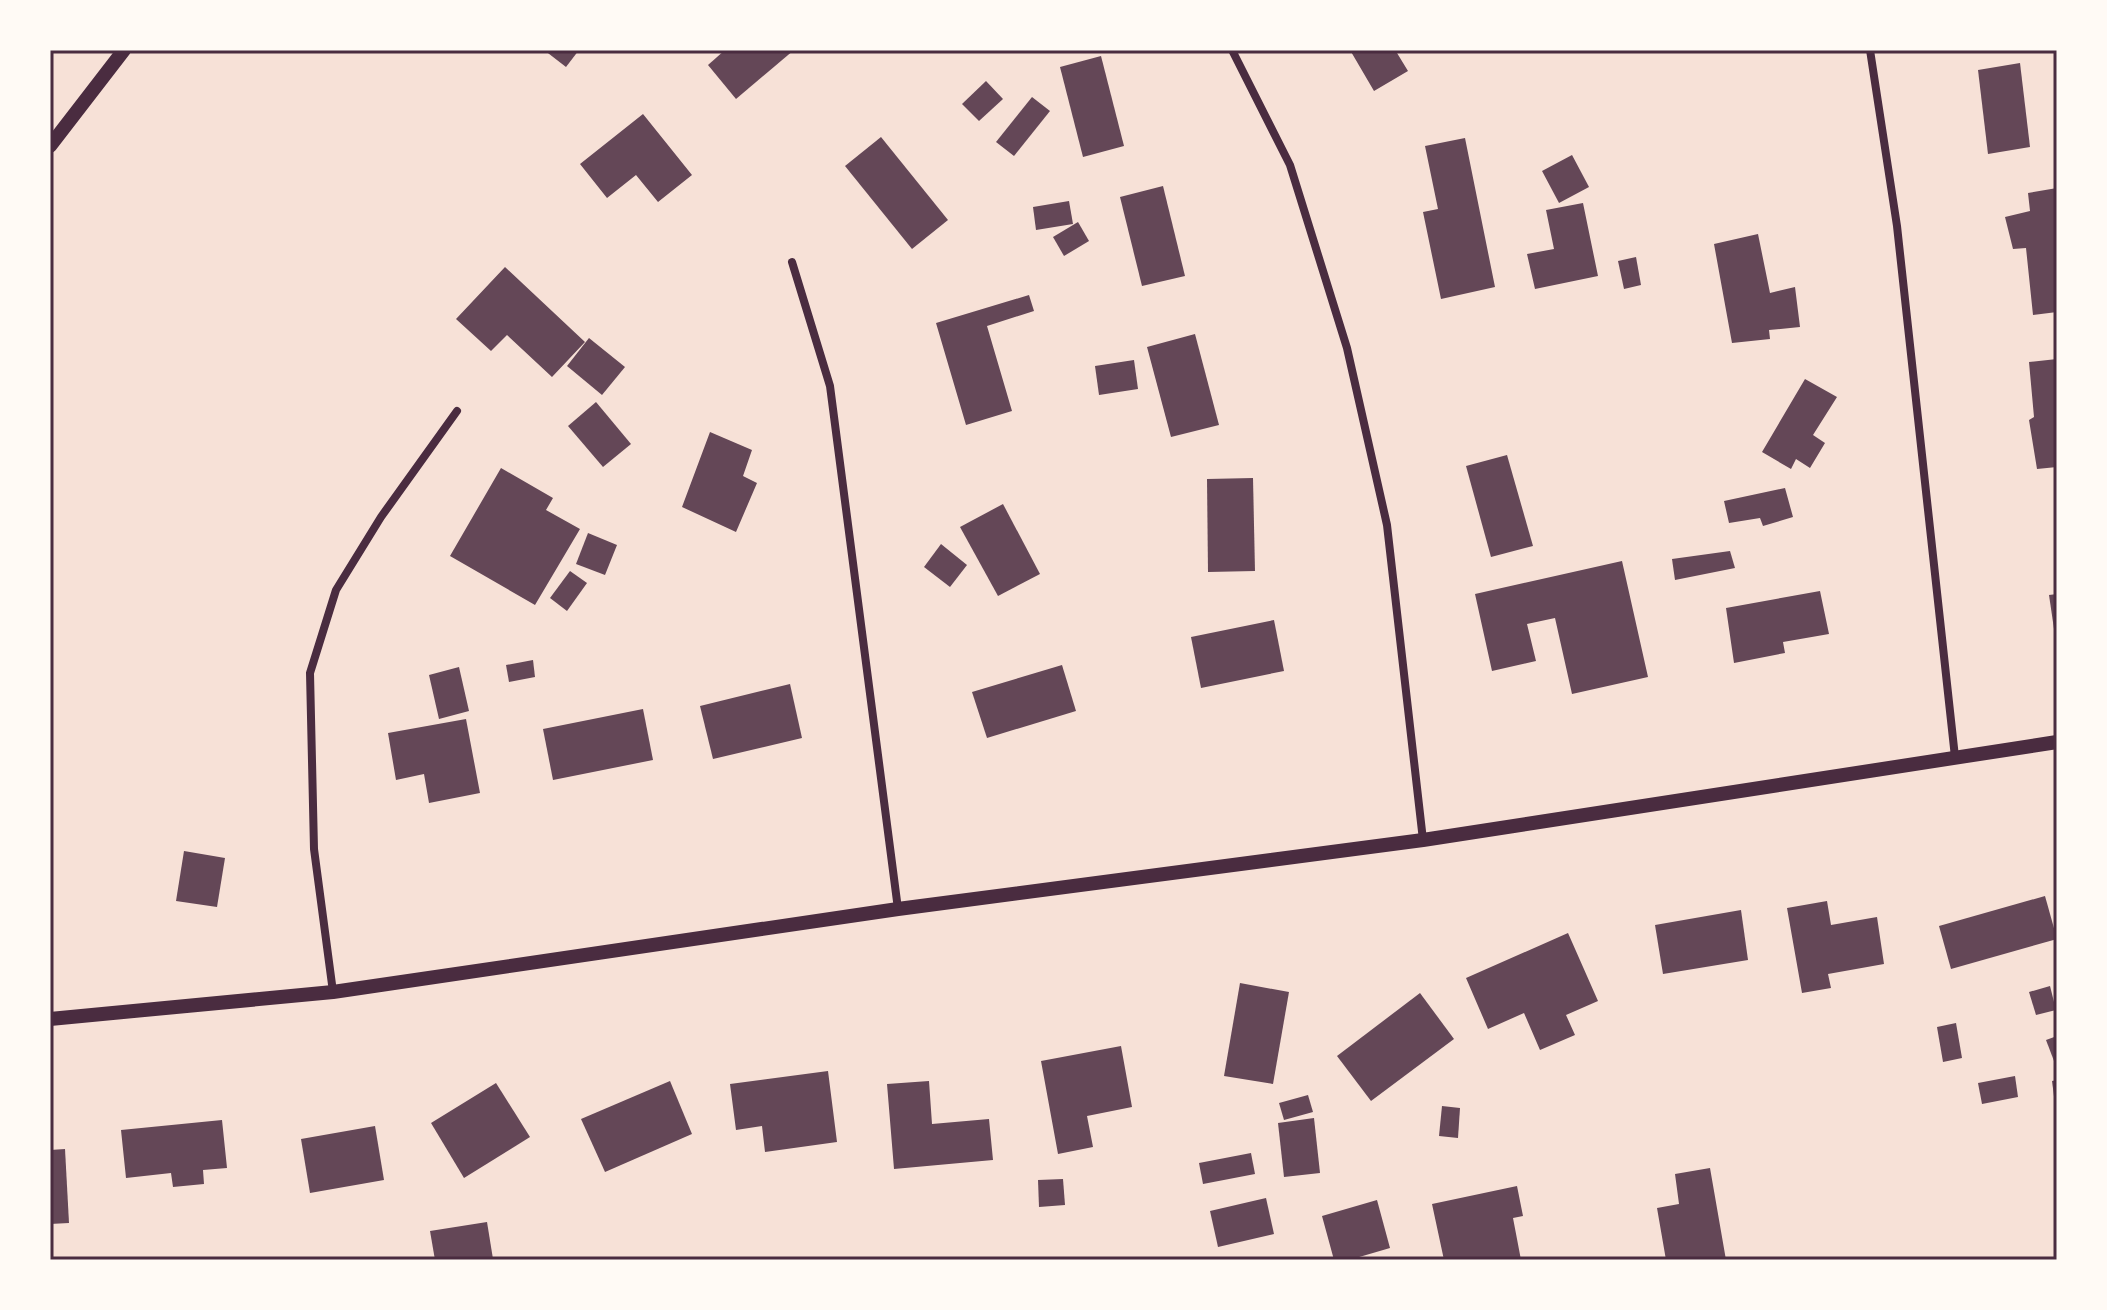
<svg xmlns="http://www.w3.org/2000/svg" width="2107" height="1310" font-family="'Roboto Condensed',sans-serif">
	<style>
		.building { fill: #644757 }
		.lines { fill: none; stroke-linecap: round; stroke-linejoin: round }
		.minor { stroke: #4a2c40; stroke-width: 8 }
		.tertiary { stroke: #4a2c40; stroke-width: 14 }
		.neatline { fill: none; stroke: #4a2c40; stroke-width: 3 }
	</style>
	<rect width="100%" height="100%" fill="#f7e1d7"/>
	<g class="building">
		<path d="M544 50H579L566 67Z"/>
		<path d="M725 50H794L736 99 708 65Z"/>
		<path d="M1350 50H1403L1397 53 1408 71 1374 91Z"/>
		<path d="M1101 56 1124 146 1083 157 1060 67Z"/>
		<path d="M2020 63 2030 147 1988 154 1978 70Z"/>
		<path d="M986 81 1003 99 979 121 962 104Z"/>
		<path d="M1032 97 1050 111 1014 156 996 142Z"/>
		<path d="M643 114 692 175 658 202 636 175 607 198 580 164Z"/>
		<path d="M881 137 948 220 912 249 845 166Z"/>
		<path d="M1465 138 1495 287 1441 299 1423 212 1438 209 1425 146Z"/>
		<path d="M1572 155 1589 187 1559 203 1542 171Z"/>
		<path d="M1163 186 1185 276 1142 286 1120 197Z"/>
		<path d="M2057 188V312L2033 315 2026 248 2013 249 2005 217 2030 211 2028 193Z"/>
		<path d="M1069 201 1073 224 1036 230 1033 207Z"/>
		<path d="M1583 203 1598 276 1535 289 1527 254 1554 249 1546 210Z"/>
		<path d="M1078 222 1089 241 1064 256 1053 237Z"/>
		<path d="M1758 234 1770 293 1795 287 1800 327 1769 330 1770 339 1732 343 1714 244Z"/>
		<path d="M1636 257 1641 285 1624 289 1618 261Z"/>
		<path d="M505 267 585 342 552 377 507 335 491 351 456 319Z"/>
		<path d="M1029 295 1034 311 987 326 1012 411 966 425 936 323Z"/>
		<path d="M1195 334 1219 425 1171 437 1147 347Z"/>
		<path d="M589 338 625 367 602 395 567 366Z"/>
		<path d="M2057 359V467L2037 469 2029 420 2034 417 2029 362Z"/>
		<path d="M1134 360 1138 389 1099 395 1095 366Z"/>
		<path d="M1805 379 1837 397 1813 435 1825 443 1810 468 1796 459 1791 469 1762 452Z"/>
		<path d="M596 402 631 444 603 467 568 426Z"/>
		<path d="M710 432 752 450 743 476 757 483 736 532 682 507Z"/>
		<path d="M1507 455 1533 546 1491 557 1466 466Z"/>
		<path d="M501 468 553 498 546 510 580 529 535 605 450 556Z"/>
		<path d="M1253 478 1255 571 1208 572 1207 479Z"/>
		<path d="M1785 488 1793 517 1763 526 1760 518 1729 523 1724 501Z"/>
		<path d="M1003 504 1040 574 998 596 960 527Z"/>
		<path d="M588 533 617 545 605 575 576 564Z"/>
		<path d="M941 544 967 565 950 587 924 567Z"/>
		<path d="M1730 551 1735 568 1675 580 1672 559Z"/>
		<path d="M1622 561 1648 677 1572 694 1555 618 1527 624 1536 661 1492 671 1475 594Z"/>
		<path d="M570 571 587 583 567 611 550 598Z"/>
		<path d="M1820 591 1829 634 1783 642 1785 653 1734 663 1726 608Z"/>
		<path d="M2057 594V628L2054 629 2049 595Z"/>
		<path d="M1274 620 1284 671 1201 688 1191 637Z"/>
		<path d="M533 660 535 677 509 682 506 665Z"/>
		<path d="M1062 665 1076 711 987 738 972 692Z"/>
		<path d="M459 667 469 711 439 719 429 675Z"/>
		<path d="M790 684 802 738 713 759 700 706Z"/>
		<path d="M643 709 653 760 553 780 543 729Z"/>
		<path d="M466 719 480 793 429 803 424 774 396 780 388 733Z"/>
		<path d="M184 851 225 858 217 907 176 901Z"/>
		<path d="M2045 896 2057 939 1951 969 1939 926Z"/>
		<path d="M1827 901 1831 925 1877 917 1884 964 1828 974 1831 988 1802 993 1787 908Z"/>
		<path d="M1741 910 1748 960 1663 974 1655 925Z"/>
		<path d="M1568 933 1598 1001 1566 1015 1575 1035 1540 1050 1524 1013 1488 1029 1466 978Z"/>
		<path d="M1240 983 1289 992 1273 1084 1224 1076Z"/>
		<path d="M2050 986 2056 1010 2036 1015 2029 992Z"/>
		<path d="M1420 993 1454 1039 1371 1101 1337 1056Z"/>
		<path d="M1956 1023 1962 1058 1943 1062 1937 1027Z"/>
		<path d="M2057 1036V1060L2054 1061 2046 1040Z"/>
		<path d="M1121 1046 1132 1107 1087 1116 1093 1147 1058 1154 1041 1061Z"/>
		<path d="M828 1071 837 1142 765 1152 762 1126 736 1130 730 1084Z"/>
		<path d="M2015 1076 2018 1097 1982 1104 1978 1083Z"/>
		<path d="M2057 1080V1103L2055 1104 2052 1081Z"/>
		<path d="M670 1081 692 1134 605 1172 581 1119Z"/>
		<path d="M929 1081 932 1124 989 1119 993 1160 894 1169 887 1084Z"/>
		<path d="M496 1083 530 1137 464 1178 431 1123Z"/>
		<path d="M1308 1095 1313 1112 1284 1120 1279 1103Z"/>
		<path d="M1442 1106 1460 1108 1458 1138 1439 1136Z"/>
		<path d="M1314 1118 1320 1173 1284 1177 1278 1123Z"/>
		<path d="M222 1120 227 1168 203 1170 204 1184 173 1187 171 1173 126 1178 121 1130Z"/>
		<path d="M375 1126 384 1180 310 1193 301 1139Z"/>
		<path d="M65 1149 69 1223 50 1224V1150Z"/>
		<path d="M1251 1153 1255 1174 1203 1184 1199 1163Z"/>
		<path d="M1710 1168 1726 1260H1666L1657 1208 1679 1204 1675 1174Z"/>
		<path d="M1063 1179 1065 1205 1039 1207 1038 1180Z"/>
		<path d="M1517 1186 1523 1216 1513 1218 1521 1260H1444L1432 1204Z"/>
		<path d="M1266 1198 1274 1234 1218 1247 1210 1211Z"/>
		<path d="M1377 1200 1390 1248 1349 1260H1334L1322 1216Z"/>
		<path d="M487 1222 493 1259 435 1260 430 1231Z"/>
	</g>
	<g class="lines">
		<g class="minor">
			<path d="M1232 50 1290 165 1347 348 1387 525 1423 840"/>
			<path d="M1870 50 1897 226 1955 757"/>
			<path d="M792 262 830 386 898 909"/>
			<path d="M333 992 314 849 310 673 336 590 381 517 457 411"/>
		</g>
		<g class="tertiary">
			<path d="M50 146 124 50"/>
			<path d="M50 1019 333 992 898 909 1423 840 2057 742"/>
		</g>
	</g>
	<rect width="2107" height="1310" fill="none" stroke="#fffaf5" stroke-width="104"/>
	<rect x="52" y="52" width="2003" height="1206" class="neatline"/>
</svg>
